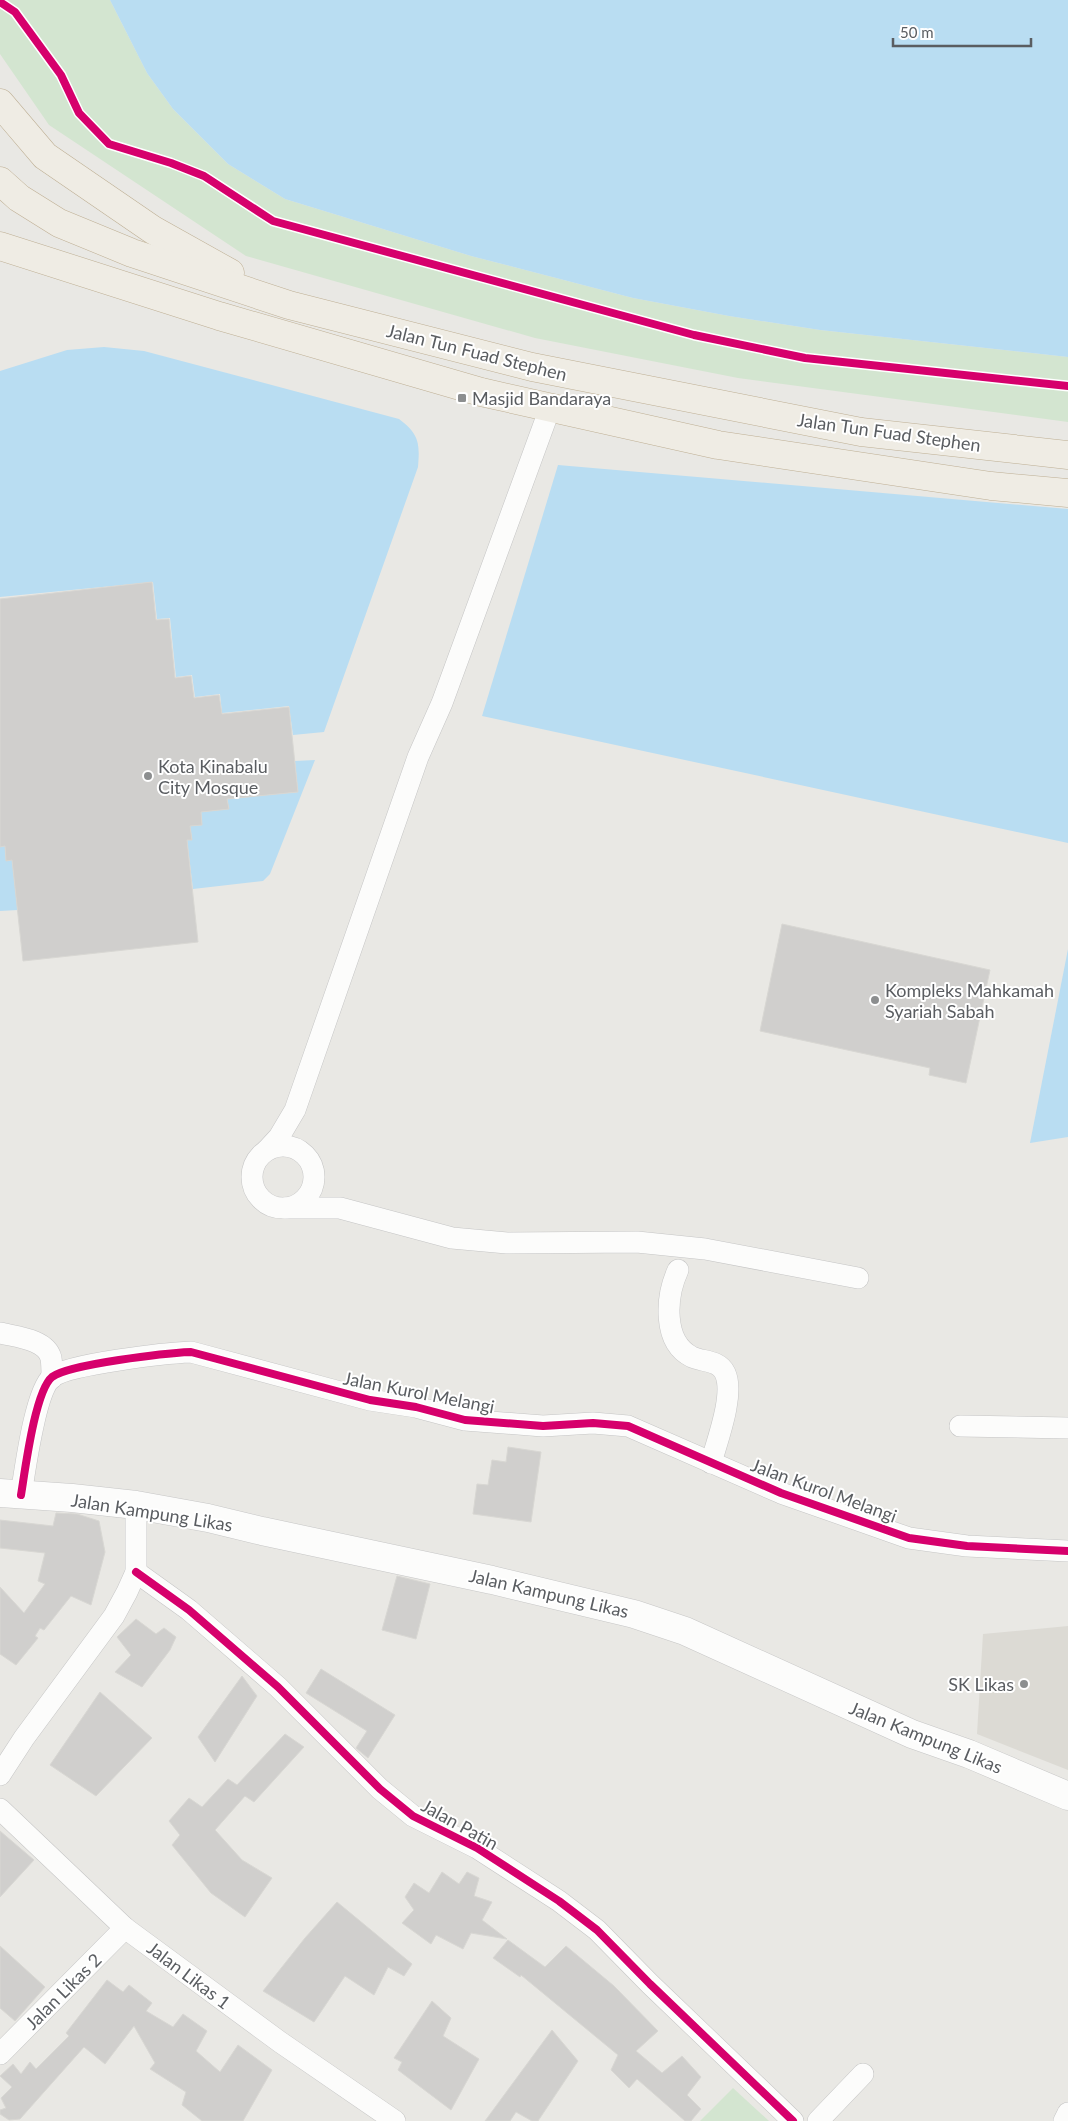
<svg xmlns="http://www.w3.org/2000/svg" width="1068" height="2121" font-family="Lato,sans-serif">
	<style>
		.education { fill: #dcdad4 }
		.green { fill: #d3e5d0 }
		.water { fill: #b9ddf2 }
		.building { fill: #d0cfcd; stroke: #d8d7d3 }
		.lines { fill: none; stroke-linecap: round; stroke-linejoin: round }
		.minor-casing { stroke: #c5c5c5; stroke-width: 22 }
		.secondary-casing { stroke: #c6c6c6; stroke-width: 29 }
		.trunk-casing { stroke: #beaf94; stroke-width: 29 }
		.minor { stroke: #fcfcfb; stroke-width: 21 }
		.secondary { stroke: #fcfcfb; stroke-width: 28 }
		.trunk { stroke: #efece4; stroke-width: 28 }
		.cycleway-casing { stroke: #fff; stroke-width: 11 }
		.cycleway { stroke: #d6006c; stroke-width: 8 }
		.poi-dot { fill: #8c8e8f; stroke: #fff; stroke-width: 2 }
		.labels { text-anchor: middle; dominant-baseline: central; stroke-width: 4; stroke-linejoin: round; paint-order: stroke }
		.street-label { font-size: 18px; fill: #5a5d61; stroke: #fff }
		.poi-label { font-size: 18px; fill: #5a5d61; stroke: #fff; text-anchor: start }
	</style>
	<rect width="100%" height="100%" fill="#e9e8e4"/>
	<path class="education" d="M1068 1626V1770L977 1734 983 1634Z"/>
	<g class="green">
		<path d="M0 0H110L147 73 173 109 228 164 285 199 471 256 633 298 729 316 820 330 1068 357V422L738 378 535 338 246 256 49 125 0 54Z"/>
		<path d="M733 2088 769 2121H700Z"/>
	</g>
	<g class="water">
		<path d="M110 0H1068V357L820 330 729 316 633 298 471 256 285 199 228 164 173 109 147 73Z"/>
		<path d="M104 347 144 351 399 419C419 434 420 443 418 467L324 732 293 735 289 706 222 713 220 694 195 697 192 675 176 677 170 618 157 619 153 582 0 597V371L67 350Z"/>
		<path d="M558 465 1068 509V843L482 716Z"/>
		<path d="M315 760 270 874 263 881 193 889 187 840 192 839 190 826 202 825 201 812 229 809 227 799 298 792 295 761Z"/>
		<path d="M5 846 6 860H12L18 910 0 911V847Z"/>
		<path d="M1068 949V1137L1030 1143Z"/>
	</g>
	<g class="building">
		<path d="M152 582 156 620 169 619 175 678 191 676 194 698 219 695 222 714 289 707 298 792 227 799 229 809 201 812 202 825 190 826 192 840H187L198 942 23 961 12 860 6 861 5 846 0 847V599Z"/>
		<path d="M782 924 990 970 966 1083 929 1075 930 1068 760 1031Z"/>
		<path d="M508 1447 541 1452 531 1522 473 1514 477 1484 488 1485 492 1460 506 1462Z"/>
		<path d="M56 1513 77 1514 99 1521 105 1552 91 1605 71 1596 44 1630 40 1628 35 1636 38 1638 16 1665 0 1654V1587L24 1613 45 1584 38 1581 45 1553 0 1548V1520L53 1526Z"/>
		<path d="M397 1576 430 1584 416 1639 382 1630Z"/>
		<path d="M136 1619 156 1634 164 1628 176 1637 170 1650 142 1687 115 1672 131 1655 117 1637Z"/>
		<path d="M321 1669 395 1715 368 1758 356 1748 367 1731 306 1693Z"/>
		<path d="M242 1676 257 1696 215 1762 198 1737Z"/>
		<path d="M100 1692 152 1738 96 1796 50 1765Z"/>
		<path d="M285 1734 304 1747 254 1802 245 1796 215 1830 242 1860 272 1878 245 1917 211 1893 172 1845 180 1835 169 1821 189 1798 202 1807 228 1779 237 1785Z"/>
		<path d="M0 1831 34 1860 0 1897Z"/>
		<path d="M442 1872 459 1884 467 1872 479 1878 474 1896 492 1902 482 1920 507 1939 471 1933 463 1949 436 1935 431 1944 402 1923 414 1910 405 1897 414 1883 429 1893Z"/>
		<path d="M337 1902 412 1964 404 1976 388 1967 374 1995 345 1976 314 2022 263 1991 305 1938Z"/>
		<path d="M508 1940 545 1967 566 1946 614 1986 658 2031 636 2051 662 2073 682 2056 701 2077 687 2095 701 2109 691 2121H685L637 2079 629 2088 611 2070 618 2055 521 1975 520 1977 493 1958Z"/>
		<path d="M0 1946 45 1987 15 2021 0 2008Z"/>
		<path d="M107 1980 123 1992 129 1985 152 2003 146 2011 173 2027 183 2014 207 2031 196 2051 220 2072 238 2045 272 2070 243 2121H202L182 2105 186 2092 150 2069 155 2063 134 2026 105 2064 84 2047 20 2119 9 2120 0 2114V2110L6 2108 1 2098 12 2087 0 2076 13 2064 21 2074 30 2062 36 2069 69 2036 66 2033Z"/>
		<path d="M432 2001 451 2018 443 2036 479 2059 451 2110 398 2070 402 2062 394 2058Z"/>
		<path d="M552 2030 578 2061 538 2121H532L516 2112 510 2121H485Z"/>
	</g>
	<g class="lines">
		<g class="minor-casing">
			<g id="minor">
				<circle cx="283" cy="1177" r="31"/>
				<path d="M267 1150 279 1137 295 1110 418 757 442 703 550 408"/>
				<path d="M285 1208H340L452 1238 507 1243 637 1242 705 1249 858 1278"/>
				<path d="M678 1270C666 1296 662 1342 692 1357 703 1362 719 1360 725 1373 735 1394 717 1441 711 1463"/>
				<path d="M0 1333C16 1337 46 1339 51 1358 52 1364 52 1371 52 1378"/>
				<path d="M960 1426 1068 1428"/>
				<path d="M21 1495C25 1471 35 1391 52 1377 69 1364 167 1353 191 1352L370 1400 416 1407 465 1420 543 1426 593 1423 628 1426 781 1493 909 1538 967 1546 1068 1551"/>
				<path d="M136 1572 189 1610 278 1687 380 1789 413 1816 477 1848 559 1901 597 1930 650 1984 793 2121"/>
				<path d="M0 1775 24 1738 114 1616 127 1592 136 1572V1505"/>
				<path d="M0 1809 125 1928 280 2042 395 2121"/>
				<path d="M0 2054 125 1928"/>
				<path d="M818 2121 863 2074"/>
				<path d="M1064 2121 1068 2113"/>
			</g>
		</g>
		<g class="secondary-casing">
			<path id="secondary" d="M0 1493 72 1498 136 1505 208 1518 262 1531 492 1580 634 1614 685 1631 912 1734 969 1754 1068 1796"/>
		</g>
		<g class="trunk-casing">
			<g id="trunk">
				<path d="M0 103 45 156 153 230 230 273"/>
				<path d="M0 181 19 198 59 223 132 253 289 305 532 367 861 432 1068 455"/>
				<path d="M0 246 219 316 481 392 718 445 991 486 1068 493"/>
			</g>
		</g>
		<use href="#minor" class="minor"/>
		<use href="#secondary" class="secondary"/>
		<use href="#trunk" class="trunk"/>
		<g class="cycleway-casing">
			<g id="cycleway">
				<path d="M0 2 15 12 61 75 79 113 109 144 171 163 204 176 273 221 694 335 805 358 1068 386"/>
				<path d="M21 1495C25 1471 35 1391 52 1377 69 1364 167 1353 191 1352L370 1400 416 1407 465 1420 543 1426 593 1423 628 1426 781 1493 909 1538 967 1546 1068 1551"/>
				<path d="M136 1572 189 1610 278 1687 380 1789 413 1816 477 1848 559 1901 597 1930 650 1984 793 2121"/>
			</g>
		</g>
		<use href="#cycleway" class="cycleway"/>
	</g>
	<g class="poi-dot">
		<rect x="457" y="393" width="10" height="10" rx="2.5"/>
		<circle cx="148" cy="776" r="5"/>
		<circle cx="875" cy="1000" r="5"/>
		<circle cx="1024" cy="1684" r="5"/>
	</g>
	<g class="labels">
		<g class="street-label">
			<text transform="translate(477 352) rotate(14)">Jalan Tun Fuad Stephen</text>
			<text transform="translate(889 432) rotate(8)">Jalan Tun Fuad Stephen</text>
			<text transform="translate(419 1392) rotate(11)">Jalan Kurol Melangi</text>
			<text transform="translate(824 1490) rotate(20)">Jalan Kurol Melangi</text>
			<text transform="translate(152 1512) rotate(9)">Jalan Kampung Likas</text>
			<text transform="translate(549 1593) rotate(13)">Jalan Kampung Likas</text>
			<text transform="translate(926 1737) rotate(22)">Jalan Kampung Likas</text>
			<text transform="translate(460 1824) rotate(29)">Jalan Patin</text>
			<text transform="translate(189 1975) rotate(37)">Jalan Likas 1</text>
			<text transform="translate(63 1991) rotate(-45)">Jalan Likas 2</text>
		</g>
		<g class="poi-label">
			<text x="472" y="398">Masjid Bandaraya</text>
			<text x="158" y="766">Kota Kinabalu<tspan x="158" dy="21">City Mosque</tspan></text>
			<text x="885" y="990">Kompleks Mahkamah<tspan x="885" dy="21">Syariah Sabah</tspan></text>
			<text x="1014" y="1684" text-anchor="end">SK Likas</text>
		</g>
	</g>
	<path d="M893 38v8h138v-8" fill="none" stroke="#5a5d61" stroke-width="2.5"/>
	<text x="900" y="38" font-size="15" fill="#5a5d61" stroke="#ffffff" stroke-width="4" paint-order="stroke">50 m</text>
</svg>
